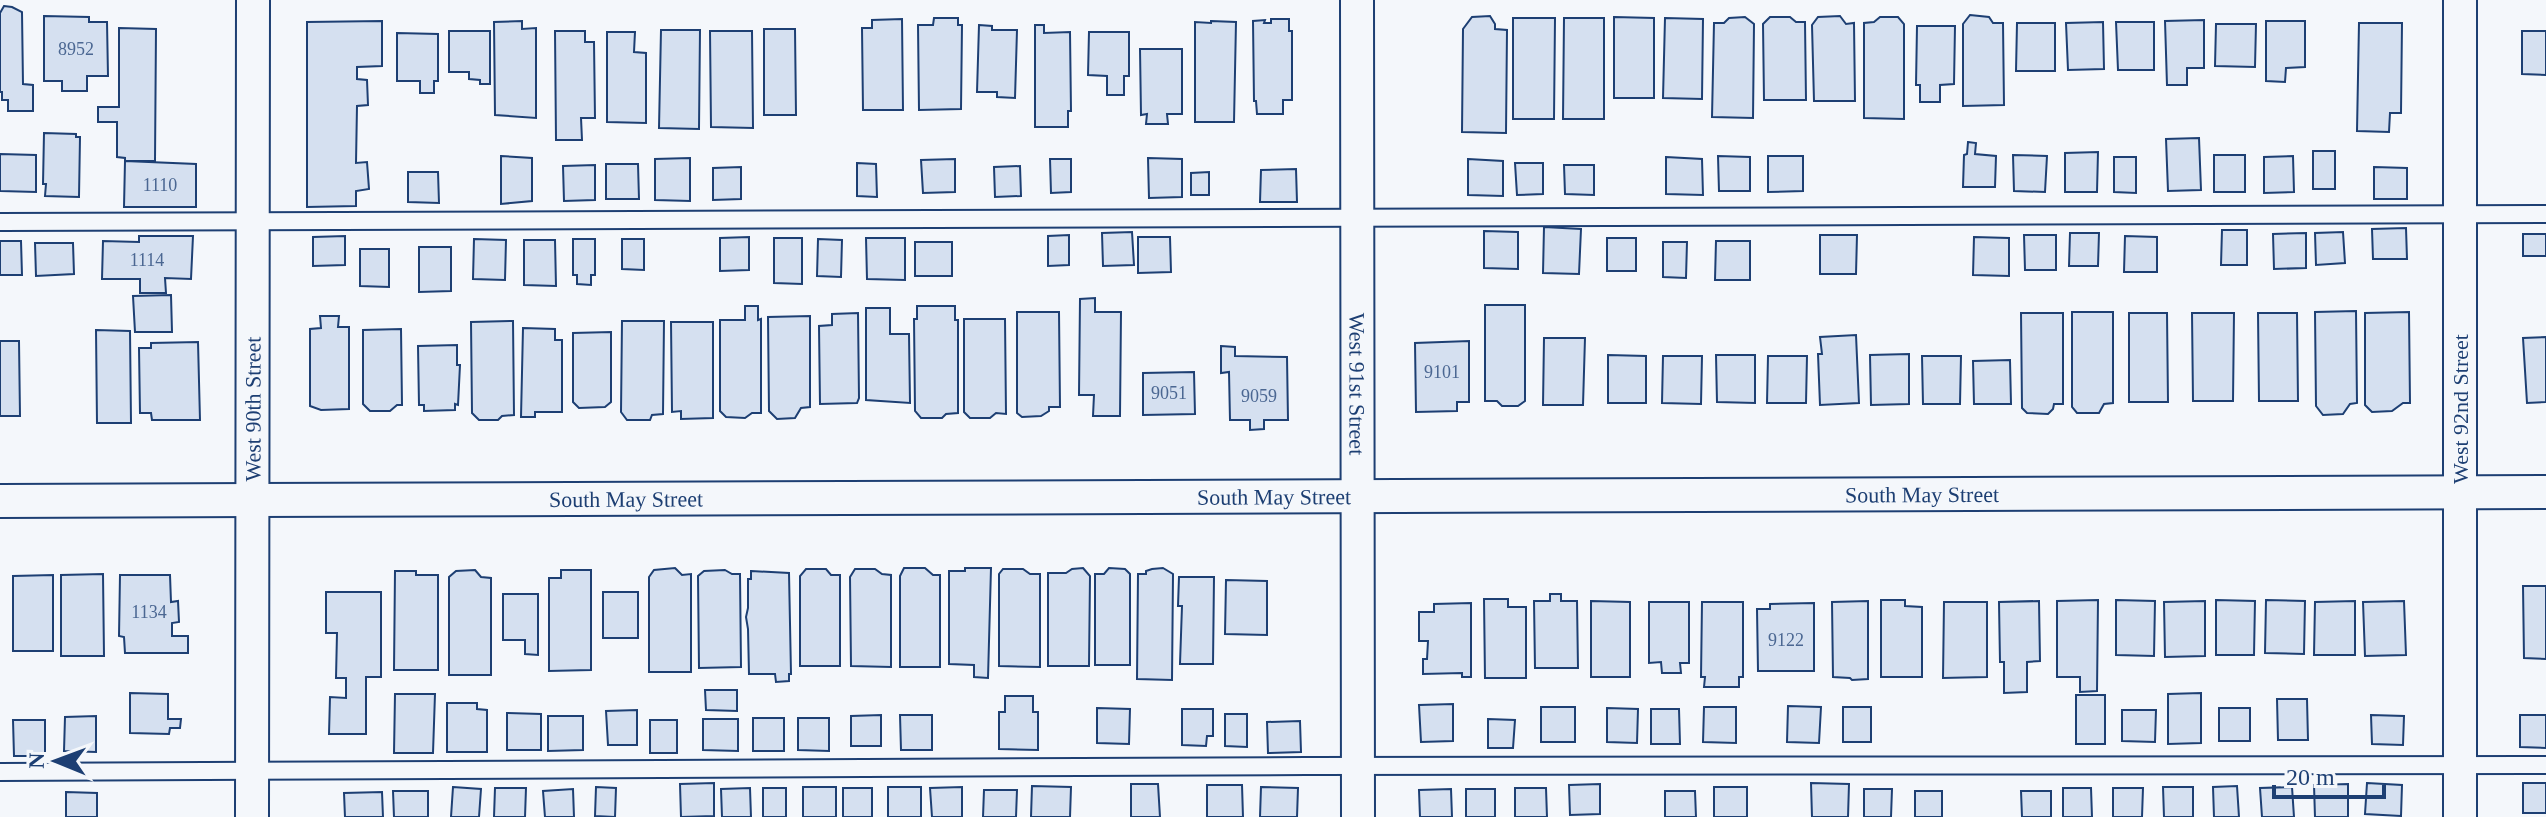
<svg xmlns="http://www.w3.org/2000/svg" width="2546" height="817" font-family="'Times New Roman',serif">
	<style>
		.building { fill: #d5e0f0; stroke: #1d3f73; stroke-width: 2 }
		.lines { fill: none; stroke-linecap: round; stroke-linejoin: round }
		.lane-casing { stroke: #1d3f73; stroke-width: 20 }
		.street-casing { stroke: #1d3f73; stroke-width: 36 }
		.lane { stroke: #f4f7fb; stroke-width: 16 }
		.street { stroke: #f4f7fb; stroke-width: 32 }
		.labels { text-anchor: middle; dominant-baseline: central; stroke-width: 6; stroke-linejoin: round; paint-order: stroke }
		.number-label { font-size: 18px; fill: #4b6792 }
		.street-label { font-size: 22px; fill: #1d3f73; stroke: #f4f7fb }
	</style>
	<rect width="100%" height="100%" fill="#f4f7fb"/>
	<g class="building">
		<path d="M4 6 12 7 22 12 23 84 33 85V111H8V100H2V92H0V13Z"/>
		<path d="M1970 15 1989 17 1993 23H2003L2004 105 1963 106V24Z"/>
		<path d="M44 16 89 17V22H107L108 76H87V91H62V81H44Z"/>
		<path d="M1490 16 1495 24V29L1507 30 1506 133 1462 132 1463 29 1472 17Z"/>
		<path d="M1840 16 1846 24 1854 23 1855 101H1814L1812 25 1818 17Z"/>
		<path d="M1614 17 1654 18V98H1614Z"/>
		<path d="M1745 17 1754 24 1753 118 1712 117 1714 23H1724L1729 18Z"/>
		<path d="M1770 17H1790L1796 22H1805L1806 100H1764L1763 24Z"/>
		<path d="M1880 17H1898L1904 24V119L1864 118V23L1874 22Z"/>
		<path d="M934 18H958V25H962L961 109 919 110 918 25H933Z"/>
		<path d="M1513 18H1555L1554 119H1513Z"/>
		<path d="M1564 18H1604V119H1563Z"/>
		<path d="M1665 18 1703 19 1702 99 1663 98Z"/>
		<path d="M902 19 903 110H863L862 28H872V20Z"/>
		<path d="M1271 19H1289V31H1292V100H1283V114H1257L1256 101H1254L1253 21 1265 20 1264 23H1271Z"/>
		<path d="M2204 20V68H2187V85H2167L2165 21Z"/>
		<path d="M382 21V66L357 67V79L367 80 368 105 357 106 356 163 367 162 369 189 356 191V206L307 207V22Z"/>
		<path d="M522 21V29L536 28V118L495 115 494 22Z"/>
		<path d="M1211 21 1236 22 1234 122H1195V22L1211 23Z"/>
		<path d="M2266 21H2305V67L2286 68 2285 82 2266 81Z"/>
		<path d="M2103 22 2104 69 2068 70 2066 23Z"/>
		<path d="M2116 22H2154V70H2118Z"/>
		<path d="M2017 23H2055V71H2016Z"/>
		<path d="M2359 23H2402L2401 113H2390L2389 132 2357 131Z"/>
		<path d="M2216 24H2256L2255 67 2215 66Z"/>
		<path d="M979 25 992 26V30H1017L1015 98 997 97V92H977Z"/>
		<path d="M1035 25H1044V33L1070 32 1071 111H1068V127H1035Z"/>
		<path d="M1917 26H1955L1954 84 1940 85V102H1920V85H1916Z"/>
		<path d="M119 28 156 29 155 161H125V158L117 157V122H98V107H119Z"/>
		<path d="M764 29H795L796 115H764Z"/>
		<path d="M661 30H700L699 129 659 128Z"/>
		<path d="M449 31H490V84H480V80L469 79V72H449Z"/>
		<path d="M555 31H585V42H594L595 118H581L582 140H556Z"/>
		<path d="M710 31H752L753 128 711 127Z"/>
		<path d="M2522 31H2546V75L2522 74Z"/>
		<path d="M607 32H635L634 52 646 53V123L607 122Z"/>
		<path d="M1089 32H1129V76H1124V95H1107V76L1088 75Z"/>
		<path d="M397 33 438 34V81H434V93H420V81H397Z"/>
		<path d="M1140 49H1182V114H1167L1168 124H1146L1147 114 1141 115Z"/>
		<path d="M44 133 76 134V137H80L79 197 45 196 46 184H43Z"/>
		<path d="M2199 138 2201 190 2168 191 2166 139Z"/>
		<path d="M1968 142 1976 143 1975 154 1996 156 1995 187H1963L1964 155 1967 154Z"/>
		<rect x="2313" y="151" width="22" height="38"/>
		<path d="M2098 152 2097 192H2065V153Z"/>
		<path d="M0 154 36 155V192L0 191Z"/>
		<path d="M2013 155 2047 156 2045 192 2014 191Z"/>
		<rect x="2214" y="155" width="31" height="37"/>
		<path d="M501 156 532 158V201L501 204Z"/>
		<path d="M1718 156 1750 157V191H1719Z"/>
		<path d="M1768 156H1803V191L1768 192Z"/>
		<path d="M2293 156 2294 192 2264 193V157Z"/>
		<path d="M1666 157 1702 159 1703 195 1666 194Z"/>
		<path d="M2114 157H2136V193L2114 192Z"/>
		<path d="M690 158V201L655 200V159Z"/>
		<path d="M1148 158 1182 159V197L1149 198Z"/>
		<path d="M955 159V192L923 193 921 160Z"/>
		<path d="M1050 159H1071V192L1051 193Z"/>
		<path d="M1468 159 1503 161V196L1468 195Z"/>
		<path d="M125 161 196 164V207H124Z"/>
		<path d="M857 163 876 164 877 197 857 196Z"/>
		<path d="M1515 163H1543V194L1517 195Z"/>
		<path d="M606 164H638L639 199H606Z"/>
		<path d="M595 165V200L564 201 563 166Z"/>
		<path d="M1564 165H1594V195L1565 194Z"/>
		<path d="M1020 166 1021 196 995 197 994 167Z"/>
		<path d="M741 167V199L713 200V168Z"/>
		<path d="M2374 167 2407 168V199H2374Z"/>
		<path d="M1296 169 1297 202H1260L1261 170Z"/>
		<path d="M408 172H438L439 203 408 202Z"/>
		<path d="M1209 172V195H1191V173Z"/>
		<path d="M1544 227 1581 229 1579 274 1543 273Z"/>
		<path d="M2406 228 2407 259H2373L2372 229Z"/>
		<path d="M2222 230H2247V265H2221Z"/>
		<path d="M1484 231 1518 232V269L1484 268Z"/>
		<path d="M1132 232 1134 265 1103 266 1102 233Z"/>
		<path d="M2343 232 2345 263 2316 265 2315 233Z"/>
		<path d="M2070 233H2099L2098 266H2069Z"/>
		<path d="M2306 233V268L2274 269 2273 234Z"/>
		<rect x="2523" y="234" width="23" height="22"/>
		<path d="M1069 235V265L1048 266V236Z"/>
		<path d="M1820 235H1857L1856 274H1820Z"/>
		<path d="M2024 235H2056V270H2025Z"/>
		<path d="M139 236H193L191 279 165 278 166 293H140V279H102L103 241 139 242Z"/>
		<path d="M345 236V265L313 266V237Z"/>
		<path d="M2125 236 2157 237V272H2124Z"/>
		<path d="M749 237V270L720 271V238Z"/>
		<path d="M1138 237H1170L1171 272 1138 273Z"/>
		<path d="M1974 237 2009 238V276L1973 275Z"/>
		<path d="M774 238H802V284L774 283Z"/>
		<path d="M866 238H905V280L867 279Z"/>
		<rect x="1607" y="238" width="29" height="33"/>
		<path d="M474 239 506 240 505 280 473 279Z"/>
		<path d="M573 239H595V275H591V285L577 284V275H573Z"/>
		<path d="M622 239H644V270L622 269Z"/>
		<path d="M818 239 842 240 841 277 817 276Z"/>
		<path d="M524 240H555L556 286 524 285Z"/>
		<path d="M0 241H21L22 275H0Z"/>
		<path d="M1716 241H1750V280H1715Z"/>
		<rect x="915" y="242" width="37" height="34"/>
		<path d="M1663 242H1687L1686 278 1663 277Z"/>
		<path d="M35 243H73L74 274 36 276Z"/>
		<path d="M419 247H451V291L419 292Z"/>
		<path d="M360 249H389V287L360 286Z"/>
		<path d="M171 295 172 332H135L133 296Z"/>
		<path d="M1095 298V312H1121L1120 416H1093L1094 395H1079L1080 299Z"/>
		<path d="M1485 305H1525V401L1518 406H1502L1497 401H1485Z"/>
		<path d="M745 306H758V320L761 319V413H752L745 418 726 417 720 411V320H745Z"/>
		<path d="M917 306H955V320H958V413L946 414 942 418H921L915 411 914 319H917Z"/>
		<path d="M866 308H890V334H909L910 403 866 400Z"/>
		<path d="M2356 311 2357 403 2350 404 2343 414 2323 415 2316 406 2315 312Z"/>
		<path d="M1017 312H1059L1060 407H1049V411L1041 416 1022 417 1017 413Z"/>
		<path d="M2072 312H2113V403L2104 404 2099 413H2077L2072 407Z"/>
		<path d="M2409 312 2410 403H2403L2392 411 2372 412 2365 405V313Z"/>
		<path d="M858 313 859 398 857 403 820 404 819 326 832 325V314Z"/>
		<path d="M2021 313H2063V404H2054L2053 409 2048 414 2027 413 2022 408Z"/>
		<path d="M2129 313H2167L2168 402H2129Z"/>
		<path d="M2192 313H2234L2233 401H2193Z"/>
		<path d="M2258 313H2297L2298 401H2259Z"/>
		<path d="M320 316H339L338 327H349V409L321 410 310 406V329L321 328Z"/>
		<path d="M810 316V407L801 408 795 418 777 419 769 411 768 317Z"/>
		<path d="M964 319H1005L1006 414 996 413 990 418H970L964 412Z"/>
		<path d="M513 321 514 415 502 416 498 420H479L472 413 471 322Z"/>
		<path d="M622 321H664L663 414 652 415 650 420H627L621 412Z"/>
		<path d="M671 322H713V418L681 419V411L672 412Z"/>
		<path d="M523 328 555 329V340H562V412H535V417H521Z"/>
		<path d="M401 329 402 405H397L390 411H370L363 404V330Z"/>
		<path d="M96 330 130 331 131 423H97Z"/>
		<path d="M611 332V402L605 407 579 408 573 402V333Z"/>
		<path d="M1856 335 1859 403 1820 405 1818 354H1822L1820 337Z"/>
		<path d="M2546 337V402L2527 403 2523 338Z"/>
		<path d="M1544 338H1585L1583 405H1543Z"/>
		<path d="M0 341H19L20 416H0Z"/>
		<path d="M1469 341V402H1457V411L1416 412 1415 343Z"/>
		<path d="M198 342 200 420H152L151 413H140L139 348H151V343Z"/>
		<path d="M457 345V365H460L458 405 455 404V410L424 411V405H419L418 346Z"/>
		<path d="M1221 346 1235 347V356L1287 357 1288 420H1264V429L1250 430V420H1230L1229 372 1221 373Z"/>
		<path d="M1909 354V404L1871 405 1870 355Z"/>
		<path d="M1608 355 1646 356V403H1608Z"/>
		<path d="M1716 355H1755V403L1717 402Z"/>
		<path d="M1663 356H1702L1701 404 1662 403Z"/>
		<path d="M1768 356H1807L1806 403H1767Z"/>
		<path d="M1922 356H1961L1960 404H1923Z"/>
		<path d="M2010 360 2011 404H1974L1973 361Z"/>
		<path d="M1194 372 1195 414 1143 415V373Z"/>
		<path d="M675 568 682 575 691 574V672H649V577L654 570Z"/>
		<path d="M904 568H925L933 575H940V667H900V576Z"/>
		<path d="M965 568H991L988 678 974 677V665L949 664V571H965Z"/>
		<path d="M1083 568 1090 576 1089 666H1048V573H1066L1072 569Z"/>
		<path d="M1109 568 1125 569 1130 574V665H1095V574H1104Z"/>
		<path d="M1163 568 1173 574 1172 680 1137 679 1138 574H1146V571L1152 569Z"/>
		<path d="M806 569H826L831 575H840V666H800V576Z"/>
		<path d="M855 569H875L882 574 891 575V667L851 666 850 577Z"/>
		<path d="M1003 569H1023L1030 574H1040V667L999 666V574Z"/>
		<path d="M475 570 481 577 491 578V675H449V577L456 571Z"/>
		<path d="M561 570H591V670L549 671V578H561Z"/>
		<path d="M725 570 732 574H740L741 667 699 668 698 576 704 571Z"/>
		<path d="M395 571H416V575H438V670H394Z"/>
		<path d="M751 571 789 573 791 674H789V681L776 682 775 674H749L748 629 746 617 748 608V579H751Z"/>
		<path d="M103 574 104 656H61V575Z"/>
		<path d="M53 575V651H13V576Z"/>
		<path d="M120 575H170L171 602 178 601 179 622 172 623V636H188V653H125L124 637 119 636Z"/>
		<path d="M1179 577H1214L1213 664H1180L1182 606H1178Z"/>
		<path d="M1226 580 1267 581V635L1225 634Z"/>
		<path d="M2523 586H2546V659L2524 658Z"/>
		<path d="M326 592H381V677H366V734H329L330 697 346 698V678H336L337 633H326Z"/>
		<rect x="603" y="592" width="35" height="46"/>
		<path d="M503 594H538V655L525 654V640H503Z"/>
		<path d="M1550 594H1561V601H1577L1578 668H1535L1534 601H1550Z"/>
		<path d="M1484 599H1508V607H1526V678H1485Z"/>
		<path d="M1881 600H1905V606L1922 607V677H1881Z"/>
		<path d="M2098 600 2097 691 2080 692V677H2057V601Z"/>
		<path d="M2116 600 2155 601 2154 656 2116 655Z"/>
		<path d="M2216 600 2255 601 2254 655H2216Z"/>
		<path d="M2266 600 2305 601 2304 654 2265 653Z"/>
		<path d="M1591 601 1630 602V677H1591Z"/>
		<path d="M1868 601V679L1852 680 1850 678 1833 677 1832 602Z"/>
		<path d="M2039 601 2040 661 2027 662V692L2004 693V662H2000L1999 602Z"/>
		<path d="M2205 601V656L2165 657 2164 602Z"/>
		<path d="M2355 601V655H2314L2315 602Z"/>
		<path d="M2404 601 2406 655 2365 656 2363 602Z"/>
		<path d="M1649 602H1689V663H1680L1681 673H1662L1661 662 1649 663Z"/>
		<path d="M1702 602H1743V677H1739V687H1704L1705 677H1701Z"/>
		<path d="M1944 602H1987V677L1943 678Z"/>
		<path d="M1471 603V677H1462V673L1423 674V659H1427L1428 641H1419V612H1434V604Z"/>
		<path d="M1814 603V671H1758L1757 609H1770V604Z"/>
		<path d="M705 690H737V711L706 710Z"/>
		<path d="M130 693 168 694V719H181L180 728H170L169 734 130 733Z"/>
		<path d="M2201 693V743L2168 744V694Z"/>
		<path d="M395 694H435L433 753H394Z"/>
		<rect x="2076" y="695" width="29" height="49"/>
		<path d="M1005 696H1033V712H1038V750L999 749V712H1005Z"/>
		<path d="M2277 699H2307L2308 740H2278Z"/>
		<path d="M447 703H477V709L487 710V752H447Z"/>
		<path d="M1453 704V741L1421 742 1419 705Z"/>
		<path d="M1788 706 1821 707 1819 743 1787 742Z"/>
		<rect x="1541" y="707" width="34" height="35"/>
		<path d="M1704 707H1736V743L1703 742Z"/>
		<rect x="1843" y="707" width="28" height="35"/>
		<path d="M1097 708 1130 709 1129 744 1097 743Z"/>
		<path d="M1607 708 1638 709 1637 743 1607 742Z"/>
		<rect x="2219" y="708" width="31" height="33"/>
		<path d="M1182 709H1213V736H1207L1206 746 1182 745Z"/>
		<path d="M1651 709H1679L1680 744H1651Z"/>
		<path d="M637 710V745H608L606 711Z"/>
		<path d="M2122 710H2156L2155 742 2122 741Z"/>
		<path d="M507 713 541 714V750H507Z"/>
		<path d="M1225 714H1247V747L1225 746Z"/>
		<path d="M881 715V746H851V716Z"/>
		<path d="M900 715H932V750H901Z"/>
		<path d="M2371 715 2404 716 2403 745 2372 744Z"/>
		<path d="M2520 715H2546V748L2520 747Z"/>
		<path d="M96 716V752L64 751 65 717Z"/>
		<path d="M548 716H583V750L548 751Z"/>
		<rect x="753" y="718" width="31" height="33"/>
		<path d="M798 718H829V751L798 750Z"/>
		<path d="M703 719H738V751L703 750Z"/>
		<path d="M1488 719 1515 720 1513 748H1488Z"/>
		<path d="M13 720H45V756H14Z"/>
		<rect x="650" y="720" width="27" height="33"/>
		<path d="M1300 721 1301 752 1268 753 1267 722Z"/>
		<path d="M714 783V816L681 817 680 784Z"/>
		<path d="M1811 783 1849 784 1848 817H1812Z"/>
		<path d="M2367 783 2402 785 2401 816 2365 814Z"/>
		<rect x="2523" y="783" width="23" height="30"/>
		<path d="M1131 784H1158L1160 817H1131Z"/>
		<path d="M1600 784V814L1570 815 1569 785Z"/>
		<path d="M2348 784V817H2315L2314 785Z"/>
		<path d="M1207 785H1242L1243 817H1207Z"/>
		<path d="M1032 786 1071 787 1070 817H1031Z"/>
		<path d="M2237 786 2239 817H2214L2213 787Z"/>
		<path d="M453 787 481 789 479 817H451Z"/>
		<path d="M596 787 616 788 615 817 595 816Z"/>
		<rect x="803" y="787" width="33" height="30"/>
		<rect x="888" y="787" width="33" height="30"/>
		<path d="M962 787V817H932L930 788Z"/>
		<path d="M1261 787 1298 788 1297 817H1260Z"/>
		<rect x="1714" y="787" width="33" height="30"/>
		<path d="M2163 787H2193V817H2164Z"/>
		<path d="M2292 787 2294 817H2262L2260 788Z"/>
		<path d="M495 788H526L525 817H494Z"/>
		<path d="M750 788 751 817H722L721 789Z"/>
		<rect x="763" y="788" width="23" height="29"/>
		<rect x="843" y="788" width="29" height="29"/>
		<path d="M1515 788H1546L1547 817H1515Z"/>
		<path d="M2063 788H2091L2092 817H2063Z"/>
		<path d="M2113 788H2143L2142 817H2113Z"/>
		<path d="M573 789 574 817H545L543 791Z"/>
		<path d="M1451 789 1452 817H1420L1419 790Z"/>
		<rect x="1466" y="789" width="29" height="28"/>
		<path d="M1864 789H1892L1891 817H1864Z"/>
		<path d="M984 790H1017L1016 817H983Z"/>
		<path d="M393 791H428V817H394Z"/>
		<path d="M1665 791H1695L1696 817H1665Z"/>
		<rect x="1915" y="791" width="27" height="26"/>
		<path d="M2021 791H2051V817H2022Z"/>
		<path d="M66 792 97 793V817H66Z"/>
		<path d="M382 792 383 817H345L344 793Z"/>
	</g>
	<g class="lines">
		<g class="lane-casing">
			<g id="lane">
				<path d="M0 222 2546 214"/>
				<path d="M0 772 1306 766 2546 765"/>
			</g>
		</g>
		<g class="street-casing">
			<g id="street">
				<path id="s1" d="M1357 0 1358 817"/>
				<path id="s2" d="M0 501 2546 492"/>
				<path id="s3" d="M252 817 253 0"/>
				<path d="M2460 817V0"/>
			</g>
		</g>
		<use href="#lane" class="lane"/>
		<use href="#street" class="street"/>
	</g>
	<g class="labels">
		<g class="number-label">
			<text x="76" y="49">8952</text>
			<text x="160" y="185">1110</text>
			<text x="147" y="260">1114</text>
			<text x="1442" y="372">9101</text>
			<text x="1169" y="393">9051</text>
			<text x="1259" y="396">9059</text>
			<text x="149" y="612">1134</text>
			<text x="1786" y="640">9122</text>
		</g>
		<g class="street-label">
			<text stroke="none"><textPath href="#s1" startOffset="384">West 91st Street</textPath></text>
			<text stroke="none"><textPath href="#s3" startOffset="408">West 90th Street</textPath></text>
			<text transform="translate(2460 409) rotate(-90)">West 92nd Street</text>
			<text stroke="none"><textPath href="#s2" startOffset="1922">South May Street</textPath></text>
			<text stroke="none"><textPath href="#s2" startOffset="1274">South May Street</textPath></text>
			<text stroke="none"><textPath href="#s2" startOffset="626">South May Street</textPath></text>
		</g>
	</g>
	<g transform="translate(56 761) rotate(271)" stroke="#f4f7fb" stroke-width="6" paint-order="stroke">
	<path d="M0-6L14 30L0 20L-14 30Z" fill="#1d3f73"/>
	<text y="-12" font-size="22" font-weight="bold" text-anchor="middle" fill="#1d3f73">N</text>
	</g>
	<path d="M2274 785v12h110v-12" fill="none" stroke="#1d3f73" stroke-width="4"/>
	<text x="2286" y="785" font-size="24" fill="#1d3f73" stroke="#f4f7fb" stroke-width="6" paint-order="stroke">20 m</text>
</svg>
